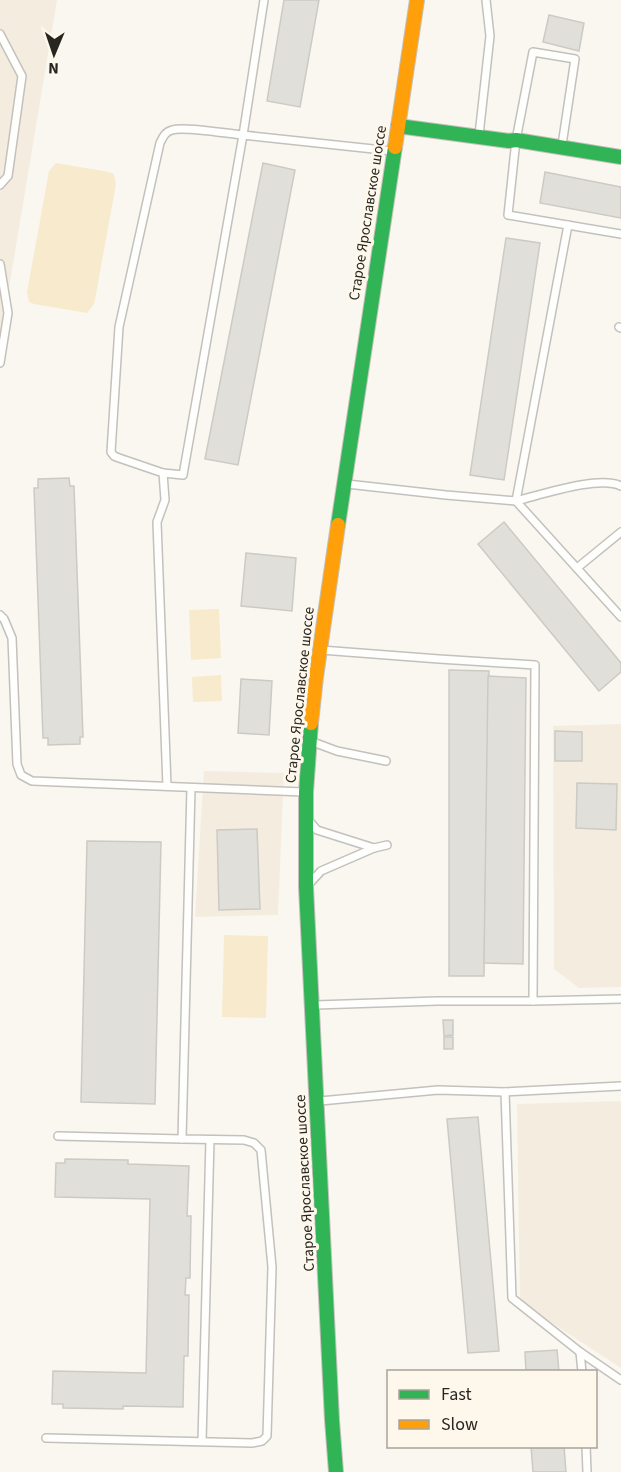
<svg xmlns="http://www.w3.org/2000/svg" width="621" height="1472" font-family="'Source Sans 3',sans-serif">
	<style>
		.built { fill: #f4eddf }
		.green { fill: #f8eacd }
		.building { fill: #e1dfda; stroke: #cccac5; stroke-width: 1.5 }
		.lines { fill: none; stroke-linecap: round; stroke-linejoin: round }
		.lane-casing { stroke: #c4c1bc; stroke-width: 10 }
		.fast-casing { stroke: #c4c1bc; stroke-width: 16 }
		.slow-casing { stroke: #c4c1bc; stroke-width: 16 }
		.lane { stroke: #fefefd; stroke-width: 7 }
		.fast { stroke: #30b455; stroke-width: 14 }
		.slow { stroke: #ff9f0a; stroke-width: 14 }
		.labels { text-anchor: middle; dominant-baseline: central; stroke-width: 6; stroke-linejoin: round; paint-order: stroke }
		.street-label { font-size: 15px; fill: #282621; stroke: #fef8ec }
	</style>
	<rect width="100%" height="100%" fill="#faf7f0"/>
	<g class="built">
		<path d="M0 0H57L0 342Z"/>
		<path d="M620 724 621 725V987L579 988 554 969 553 726Z"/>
		<path d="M204 771 284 773 278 915 195 917Z"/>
		<path d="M621 1101V1368L520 1302 517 1104Z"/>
	</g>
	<g class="green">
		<path d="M56 163 109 172 114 174 116 184 96 294 94 304 87 313 34 304 29 302 27 292 49 171Z"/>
		<path d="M219 609 221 658 191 660 189 610Z"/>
		<path d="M221 675 222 701 193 702 192 677Z"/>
		<path d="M224 935 268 936 266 1018 222 1017Z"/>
	</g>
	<g class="building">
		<path d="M284 0H319L300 107 267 101Z"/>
		<path d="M549 15 584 23 579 51 543 42Z"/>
		<path d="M263 163 295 170 238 465 205 459Z"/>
		<path d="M545 172 621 187V218L540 203Z"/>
		<path d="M506 238 540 243 504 480 470 475Z"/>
		<path d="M69 478 70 486H74L83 737H80V744L48 745V738H43L34 488H38V479Z"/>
		<path d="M504 522 621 663V672L599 691 478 544Z"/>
		<path d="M246 553 296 558 292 611 241 606Z"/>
		<path d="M449 670 489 671 484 976H449Z"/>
		<path d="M488 676 526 678 523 964 484 963Z"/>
		<path d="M241 679 272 681 269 735 238 733Z"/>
		<path d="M555 731 582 732V761H555Z"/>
		<path d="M577 783 617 784 616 830 576 828Z"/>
		<path d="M257 829 260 909 219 910 217 830Z"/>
		<path d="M87 841 161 842 155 1104 81 1102Z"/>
		<path d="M443 1020H453V1035L444 1036Z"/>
		<rect x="444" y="1037" width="9" height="12"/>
		<path d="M478 1117 499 1351 468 1353 447 1119Z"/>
		<path d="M65 1159 128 1160V1164L189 1166 187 1216H191L190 1278H186L185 1295H189L188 1356H184L183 1407 123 1406V1409L63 1408V1404H52L53 1371 146 1373 150 1199 55 1197 56 1163H65Z"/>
		<path d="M557 1350 559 1372H526L525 1352Z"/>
		<path d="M531 1446H564L566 1472H533Z"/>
	</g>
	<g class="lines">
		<g class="lane-casing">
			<g id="lane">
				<path d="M0 34 22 76 8 176 0 185"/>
				<path d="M479 135 490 36 486 0"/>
				<path d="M562 145 575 59 533 52 516 140 508 215 621 234"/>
				<path d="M0 264 8 313 0 363"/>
				<path d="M619 327 621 328"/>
				<path d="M163 473 183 475 243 135 392 151"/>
				<path d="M347 484 446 495 516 501 568 225"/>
				<path d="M621 486C599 475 541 495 516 501L621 617"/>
				<path d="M577 568 621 532"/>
				<path d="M0 615 4 619 12 638 17 764 21 775 32 781 303 792"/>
				<path d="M313 742 337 751 386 761"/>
				<path d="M167 786 157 522 165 500 163 473 119 458 114 456 111 452 119 327 160 143C163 137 165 132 172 130 185 126 228 134 243 135L264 0"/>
				<path d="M311 823 317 830 374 848"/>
				<path d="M310 883 321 871 374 848 387 845"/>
				<path d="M533 1001 621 999"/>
				<path d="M315 1005 437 1001H533L535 665 439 659 321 650"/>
				<path d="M505 1092 512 1298 580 1352 621 1380"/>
				<path d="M320 1101 438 1090 505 1092 621 1086"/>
				<path d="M58 1136 182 1139"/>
				<path d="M580 1352 582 1372"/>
				<path d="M46 1438 252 1443 262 1441 267 1436 272 1267 261 1150 254 1143 244 1140 182 1139 191 788"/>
				<path d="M202 1441 210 1140"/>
				<path d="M586 1446 587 1472"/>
			</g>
		</g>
		<g class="fast-casing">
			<g id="fast">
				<path d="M398 126 509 141 516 140 621 157"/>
				<path d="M338 525 395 147"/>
				<path d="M311 723 306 792V887L332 1420 336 1472"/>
			</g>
		</g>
		<g class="slow-casing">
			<g id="slow">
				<path d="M395 147 417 0"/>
				<path d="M311 723 316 677 338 525"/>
			</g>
		</g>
		<use href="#lane" class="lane"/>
		<use href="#fast" class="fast"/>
		<use href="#slow" class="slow"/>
	</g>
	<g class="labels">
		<g class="street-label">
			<text transform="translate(368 213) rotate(-81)">Старое Ярославское шоссе</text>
			<text transform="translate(300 695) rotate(-84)">Старое Ярославское шоссе</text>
			<text transform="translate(305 1183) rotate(-93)">Старое Ярославское шоссе</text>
		</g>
	</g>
	<rect x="387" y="1370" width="210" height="78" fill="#fef8ec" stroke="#a8a49b" stroke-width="1.5"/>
	<rect x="399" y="1390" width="30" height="9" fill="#30b455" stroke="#a8a49b" stroke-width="1.5"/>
	<text x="441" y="1400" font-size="18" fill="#282621">Fast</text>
	<rect x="399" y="1420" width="30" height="9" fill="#ff9f0a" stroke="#a8a49b" stroke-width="1.5"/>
	<text x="441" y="1430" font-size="18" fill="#282621">Slow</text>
	<g transform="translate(54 54) rotate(182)" stroke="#fef8ec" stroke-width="4.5" paint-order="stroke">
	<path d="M0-4.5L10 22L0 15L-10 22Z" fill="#282621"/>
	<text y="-9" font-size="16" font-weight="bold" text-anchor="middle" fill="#282621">N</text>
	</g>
</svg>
